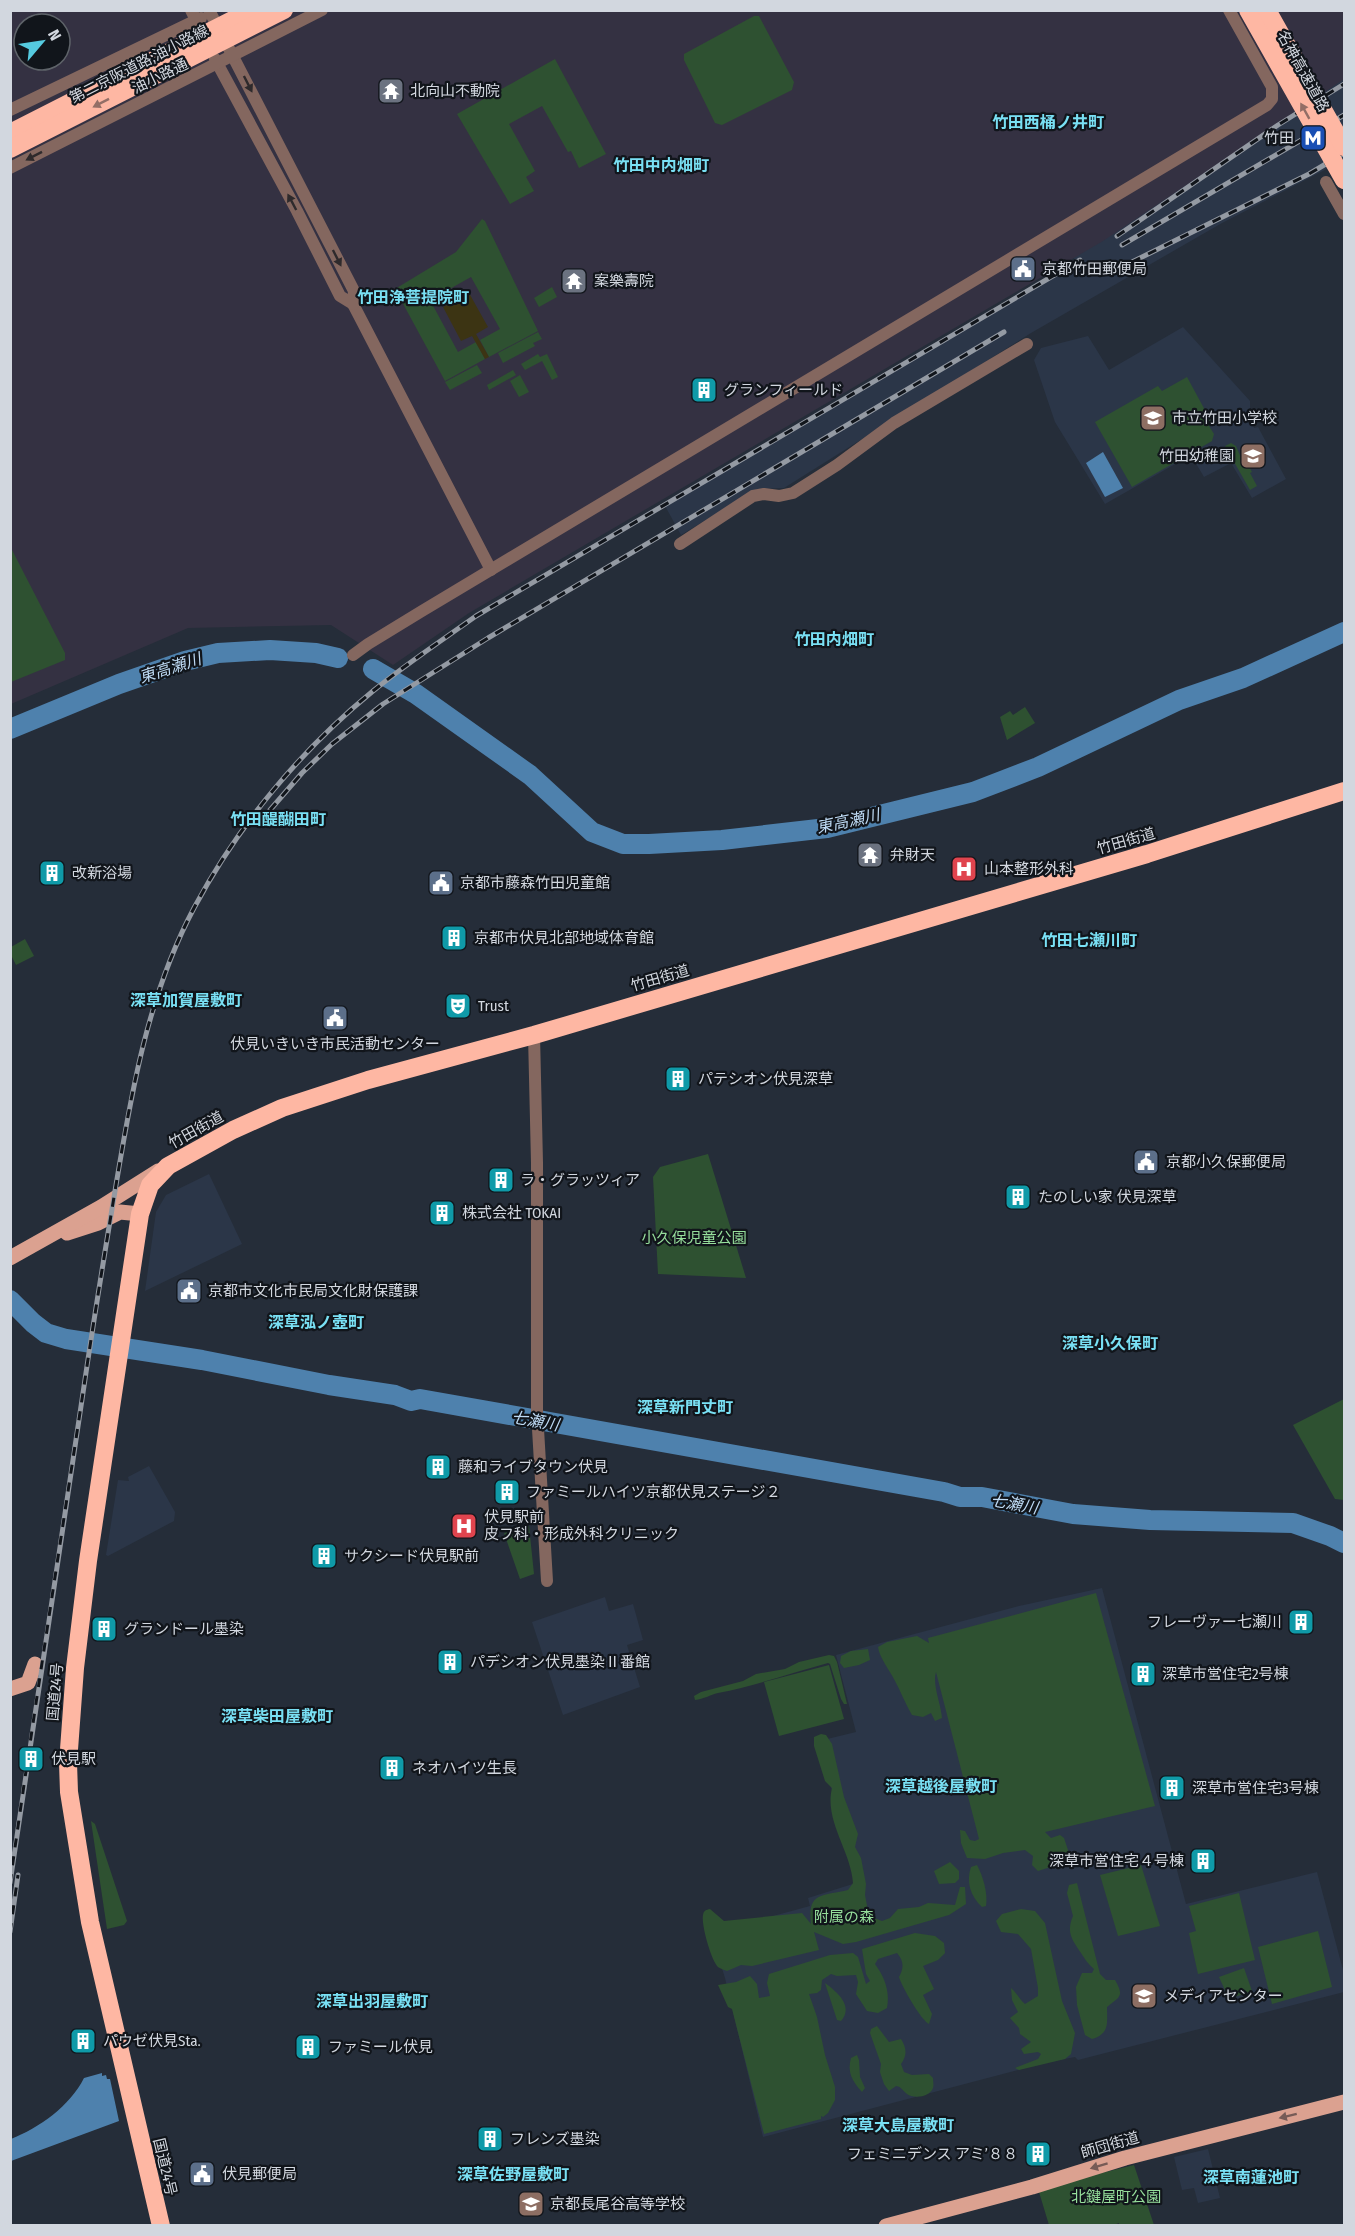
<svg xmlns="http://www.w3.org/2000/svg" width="1355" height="2236" font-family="'Fira Sans Condensed','Noto Sans JP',sans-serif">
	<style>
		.built { fill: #2b3648 }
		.industrial { fill: #343142; fill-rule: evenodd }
		.green { fill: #2e5131 }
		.sand { fill: #3c3413 }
		.water { fill: #4e81ad }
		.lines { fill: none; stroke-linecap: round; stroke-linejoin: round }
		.river { stroke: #4e81ad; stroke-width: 20 }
		.minor { stroke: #84675f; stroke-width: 12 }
		.major { stroke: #dba190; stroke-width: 15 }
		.highway { stroke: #feb7a3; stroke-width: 18 }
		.rail-casing { stroke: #949aa3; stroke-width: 5 }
		.rail { stroke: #11151b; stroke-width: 3; stroke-dasharray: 9; stroke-linecap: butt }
		.highway-bridge { stroke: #feb7a3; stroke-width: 18 }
		.oneway { fill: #2e2a2c }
		.oneway2 { fill: #936e66 }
		.oneway3 { fill: #765b56 }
		.labels { text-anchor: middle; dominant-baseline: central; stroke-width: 4.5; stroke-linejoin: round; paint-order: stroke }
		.street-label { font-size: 15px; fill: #d2d7df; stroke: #11151b }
		.poi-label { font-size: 15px; fill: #d2d7df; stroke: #11151b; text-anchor: start }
		.park-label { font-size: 15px; fill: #96de9b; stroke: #11151b }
		.neighbourhood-label { font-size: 16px; font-weight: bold; fill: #79e0f4; stroke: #11151b }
		.water-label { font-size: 16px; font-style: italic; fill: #bedaf4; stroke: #11151b }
	</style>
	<rect width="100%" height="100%" fill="#252d39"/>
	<g class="built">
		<path d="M1344 55V160L1222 223 1031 333 784 488 757 489 681 535 664 504 1076 262 1061 238Z"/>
		<path d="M1183 327 1250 401V415L1254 428 1258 427 1286 479 1252 498 1231 463 1204 477 1191 455 1105 504 1055 422 1034 360 1041 348 1088 336 1109 370Z"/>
		<path d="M209 1174 242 1244 145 1291 156 1212 166 1195Z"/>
		<path d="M149 1466 175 1512 174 1521 108 1556 106 1555 118 1480 129 1481 128 1477Z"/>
		<path d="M1102 1588 1186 1904 1317 1872 1344 1974V1992L1078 2060 1075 2057 1048 2062 763 2137 725 1978 711 1933 810 1906 808 1898 856 1883 819 1741 856 1732 836 1655 1019 1606Z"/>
		<path d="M605 1597 609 1611 633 1604 643 1640 627 1645 640 1687 563 1715 532 1622Z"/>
		<path d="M1208 2149 1220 2198 1198 2203 1194 2188 1182 2190 1174 2157Z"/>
	</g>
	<path class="industrial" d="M11 11H1344V79L1103 241 469 613 393 665 331 625 188 628 11 704ZM24 24H60V60H24Z"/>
	<g class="green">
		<path d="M754 16H759L794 82 792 90 722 125 715 123 684 60V54Z"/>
		<path d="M555 59 606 154 579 168 571 151 568 152 542 106 509 124 535 171 526 177 534 191 510 204 457 114Z"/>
		<path d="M482 219 485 221 538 331 489 357 480 340 500 329 471 277 430 300 458 352 476 342 485 359 445 381 395 289 456 252Z"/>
		<path d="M552 287 557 297 539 307 534 298Z"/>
		<path d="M538 332 542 339 533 343 535 346 503 363 498 353Z"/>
		<path d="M538 354 540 357 547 354 558 377 552 380 542 361 525 370 521 364Z"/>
		<path d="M477 365 482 373 450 390 445 382Z"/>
		<path d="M513 370 516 375 489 390 487 385Z"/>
		<path d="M520 375 529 392 519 397 510 381Z"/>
		<path d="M1187 377 1212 423 1209 426 1214 434 1212 441 1132 487 1095 422 1158 386 1162 391Z"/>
		<path d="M1231 443 1236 446 1242 460 1245 459 1252 472 1250 473 1257 486 1250 490 1225 446Z"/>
		<path d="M11 548 65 653V660L11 682Z"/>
		<path d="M1025 707 1035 723 1007 740 1000 717 1010 711 1013 715Z"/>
		<path d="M25 939 34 956 16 965 11 955V947Z"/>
		<path d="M708 1154 746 1278 658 1274 653 1177 660 1167Z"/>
		<path d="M1344 1399V1500L1335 1499 1293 1425Z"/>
		<path d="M529 1526 534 1574 520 1579 504 1533Z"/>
		<path d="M1096 1593 1155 1806 1045 1832 1051 1838 1060 1835 1064 1838 1074 1868 1060 1864 1038 1871 1032 1865 1033 1856 1025 1850 1003 1853 985 1859 967 1858 961 1843 960 1830 965 1831 970 1840 975 1841 979 1839 936 1672C932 1684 941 1704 942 1718L935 1721 931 1713 923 1717 912 1715C905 1703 901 1692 895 1681 889 1669 880 1659 878 1647L887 1642 917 1636 929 1643 928 1638Z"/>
		<path d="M868 1649 870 1660 859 1665 844 1668 840 1663 841 1656 851 1651Z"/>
		<path d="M829 1655 834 1656 837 1662 847 1704H844L841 1699 830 1664 828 1663C791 1673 755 1686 718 1693 710 1695 704 1699 695 1700L694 1696 701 1692 743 1681 756 1674 785 1669 799 1662Z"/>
		<path d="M829 1665 844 1719 779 1736 764 1682Z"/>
		<path d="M821 1734 826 1735 832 1744 844 1797 858 1834 855 1847 861 1858 866 1884 865 1895 869 1916 882 1921 890 1918 898 1909 919 1907 928 1903 955 1905 960 1887H965L966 1904 949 1915 856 1942 843 1944 814 1932 819 1950 752 1966 741 1965 727 1971C727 1971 719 1968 718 1967 711 1960 701 1924 703 1915 704 1910 706 1910 710 1909L724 1921 802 1913 811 1924C807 1892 822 1896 848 1890L853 1883C851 1851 824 1821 832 1788L825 1781 814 1746V1737Z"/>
		<path d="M91 1821 95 1824 127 1921 124 1925 107 1929Z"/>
		<path d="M950 1862 959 1871V1879L955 1883 939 1884 934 1871Z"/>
		<path d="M977 1865C983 1876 988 1893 986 1906L982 1907C970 1896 966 1881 971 1867Z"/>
		<path d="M1141 1865 1160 1926 1118 1936 1100 1875Z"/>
		<path d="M1077 1883 1100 1974 1106 1980H1115C1125 1997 1119 1997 1107 2007 1107 2022 1110 2034 1092 2039L1085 2035 1077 2005 1076 1987 1082 1973H1092L1094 1969C1088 1964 1085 1959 1081 1953 1072 1940 1066 1932 1073 1916L1067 1893 1069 1885Z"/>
		<path d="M1239 1893 1255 1960 1198 1974 1189 1933 1196 1931 1189 1906Z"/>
		<path d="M1021 1909 1035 1911 1045 1923 1062 2001 1075 2033 1071 2054 1065 2059 1019 2070 1015 2068 1038 2059 1041 2054 1038 2052 1024 2054 1021 2049 1031 2042 1020 2034 1019 2028 1010 2018 1018 2012 1012 2000 1011 1988C1017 1993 1019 1999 1025 2004L1038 1996V1988L1031 1949 1018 1934 1001 1932 996 1921 1002 1914Z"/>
		<path d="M1318 1931 1332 1987 1272 2004 1258 1947Z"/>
		<path d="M915 1933 935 1936 944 1943 945 1953 938 1960 923 1966 934 1989 923 1995 932 2014 929 2024C921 2020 902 1987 899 1977 904 1968 904 1961 897 1953L878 1959 875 1964C885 1978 890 1991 887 2008L878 2013 867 2011 856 1994 858 1982 856 1975 837 1976 831 1974 822 1980 821 1990 817 1993 809 1994 817 2017 825 2055 835 2087V2100L828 2113 823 2117 821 2116V2119L764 2134 732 2009 728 2007 718 1985 736 1982 750 1976 757 1984 759 1998 770 1996 767 1983 769 1974 830 1955 853 1953 858 1957 866 1984 870 1981 866 1974 862 1949Z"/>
		<path d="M1244 1968 1252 1991 1229 1999 1219 1977Z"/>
		<path d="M825 1983C837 1992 854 2006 841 2021L837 2020Z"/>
		<path d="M877 2026 889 2042 901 2039C907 2049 907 2055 901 2064L904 2072 912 2075 929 2074 933 2078C933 2081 934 2085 933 2088 930 2097 914 2099 907 2094 902 2090 902 2087 896 2086L889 2091 884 2084 880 2072 881 2064 870 2033 871 2029Z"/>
		<path d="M857 2055 859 2060 860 2077 865 2088 862 2092C852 2081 847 2072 851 2058Z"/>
		<path d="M1134 2165 1154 2225H1119V2223L1111 2226 1049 2225 1039 2192 1041 2188Z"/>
	</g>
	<path class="sand" d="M469 293 488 327 476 334 489 357 485 359 472 336 461 341 443 307Z"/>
	<g class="water">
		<path d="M1103 452 1123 488 1105 497 1086 463Z"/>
		<path d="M102 2073V2076L106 2075 107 2079H110L119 2121 11 2161V2139C39 2128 70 2106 84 2078Z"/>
	</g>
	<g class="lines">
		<g class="river">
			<path d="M373 669 416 694 530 775 592 832 623 844H649L722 840 827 828 973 792 1038 767 1179 700 1243 678 1344 632"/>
			<path d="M10 729 119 684 185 661 218 653 270 650 316 653 338 658"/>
			<path d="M10 1300 33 1323 46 1333 66 1339 202 1360 329 1385 395 1395 411 1401 420 1399 944 1492 960 1497H982L1073 1514 1150 1520 1293 1523 1330 1536 1344 1543"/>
		</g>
		<g class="minor">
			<path d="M191 10 206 40"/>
			<path d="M209 10 354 291 353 304 491 570"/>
			<path d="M215 59 297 211 340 296 353 304"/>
			<path d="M10 110 201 18"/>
			<path d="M10 168 322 10"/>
			<path d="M1326 182 1344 214"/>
			<path d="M680 544 753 496 764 494 779 496 793 493 837 465 894 423 1027 344"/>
			<path d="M353 655 368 644 422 611 1267 105 1272 99V87L1229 10"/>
			<path d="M534 1035 537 1163V1412L547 1581"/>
		</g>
		<g class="major">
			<path d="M67 1233 98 1223 120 1212 140 1214"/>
			<path d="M10 1258 101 1207 158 1171"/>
			<path d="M10 1689 28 1683 35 1664"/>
			<path d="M886 2226 1032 2187 1125 2158 1344 2102"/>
		</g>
		<path class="highway" d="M161 2226 90 1922 69 1792 68 1763 75 1668 88 1561 140 1214 150 1185 168 1166 233 1130 282 1108 368 1080 534 1035 1147 854 1344 791"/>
		<g class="rail-casing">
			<g id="rail">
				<path d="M1117 236 1278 125 1344 84"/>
				<path d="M1122 245 1344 115"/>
				<path d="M1132 262 1309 174 1344 153"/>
				<path d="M270 810 302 773 332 744 383 704 488 638 1004 332"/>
				<path d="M10 1883C34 1711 61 1539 87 1366 96 1306 106 1245 116 1185 132 1089 148 995 194 908 238 825 301 750 373 691 406 664 441 641 476 616L1080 260"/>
				<path d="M10 1932 18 1875"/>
			</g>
		</g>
		<use href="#rail" class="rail"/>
		<g class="highway-bridge">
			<path d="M1248 10 1344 180"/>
			<path d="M1267 10 1344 147"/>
			<path d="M10 133 252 10"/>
			<path d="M10 149 284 10"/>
		</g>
	</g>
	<defs><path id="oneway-solid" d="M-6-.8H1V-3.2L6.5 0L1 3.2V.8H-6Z" transform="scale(1.5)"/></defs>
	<g class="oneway">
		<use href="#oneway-solid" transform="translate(248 84) rotate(63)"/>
		<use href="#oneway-solid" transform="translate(34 156) rotate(153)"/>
		<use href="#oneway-solid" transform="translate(292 202) rotate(-118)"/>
		<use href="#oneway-solid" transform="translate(337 258) rotate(63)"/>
	</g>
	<g class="oneway2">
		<use href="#oneway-solid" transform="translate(101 103) rotate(153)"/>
		<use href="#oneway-solid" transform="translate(1305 111) rotate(-119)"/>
	</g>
	<g class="oneway3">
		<use href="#oneway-solid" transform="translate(1288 2116) rotate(166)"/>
		<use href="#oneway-solid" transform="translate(1099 2166) rotate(163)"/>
	</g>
	<defs>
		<g id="temple-square" transform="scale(1.35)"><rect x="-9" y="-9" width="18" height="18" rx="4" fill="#6b7280" stroke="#11151b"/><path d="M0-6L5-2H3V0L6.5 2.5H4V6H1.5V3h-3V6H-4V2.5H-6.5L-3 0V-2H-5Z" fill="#fff"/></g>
		<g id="metro-square" transform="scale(1.35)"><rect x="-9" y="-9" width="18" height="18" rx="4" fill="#1a4fb4" stroke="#11151b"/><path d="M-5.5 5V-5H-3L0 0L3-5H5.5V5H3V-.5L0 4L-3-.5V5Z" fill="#fff"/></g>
		<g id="civic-square" transform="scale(1.35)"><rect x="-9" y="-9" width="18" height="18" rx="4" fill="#5c6f8a" stroke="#11151b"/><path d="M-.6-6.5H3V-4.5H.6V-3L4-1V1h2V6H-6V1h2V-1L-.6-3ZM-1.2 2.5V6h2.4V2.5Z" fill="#fff"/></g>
		<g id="building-square" transform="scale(1.35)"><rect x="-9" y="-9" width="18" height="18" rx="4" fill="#0f9aa8" stroke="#11151b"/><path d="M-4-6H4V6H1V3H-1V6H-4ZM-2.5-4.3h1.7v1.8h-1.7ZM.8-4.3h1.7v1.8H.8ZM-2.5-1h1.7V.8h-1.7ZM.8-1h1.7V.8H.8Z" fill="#fff"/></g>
		<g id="school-square" transform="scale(1.35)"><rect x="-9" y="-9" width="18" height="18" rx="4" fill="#8d6e63" stroke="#11151b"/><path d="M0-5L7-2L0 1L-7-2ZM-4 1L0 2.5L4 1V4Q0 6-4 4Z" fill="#fff"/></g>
		<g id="hospital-square" transform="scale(1.35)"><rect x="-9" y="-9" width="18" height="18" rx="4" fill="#e0444e" stroke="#11151b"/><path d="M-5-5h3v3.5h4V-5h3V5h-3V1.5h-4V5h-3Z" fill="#fff"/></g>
		<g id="theatre-square" transform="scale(1.35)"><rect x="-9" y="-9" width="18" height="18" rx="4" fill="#0f9aa8" stroke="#11151b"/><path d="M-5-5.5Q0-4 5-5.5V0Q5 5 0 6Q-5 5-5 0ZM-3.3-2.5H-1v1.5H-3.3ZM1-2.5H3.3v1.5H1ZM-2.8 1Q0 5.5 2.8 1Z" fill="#fff"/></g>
	</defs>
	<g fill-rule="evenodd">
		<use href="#temple-square" x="391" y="91"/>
		<use href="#metro-square" x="1313" y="138"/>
		<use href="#civic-square" x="1023" y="269"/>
		<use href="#temple-square" x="574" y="281"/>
		<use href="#building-square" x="704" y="390"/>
		<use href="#school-square" x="1153" y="418"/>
		<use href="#school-square" x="1253" y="456"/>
		<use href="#temple-square" x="870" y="855"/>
		<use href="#hospital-square" x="964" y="869"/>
		<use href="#building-square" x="52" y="873"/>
		<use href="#civic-square" x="441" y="883"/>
		<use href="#building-square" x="454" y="938"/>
		<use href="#theatre-square" x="458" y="1006"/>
		<use href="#civic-square" x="335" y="1018"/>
		<use href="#building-square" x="678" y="1079"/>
		<use href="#civic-square" x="1146" y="1162"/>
		<use href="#building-square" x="501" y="1180"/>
		<use href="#building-square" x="1018" y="1197"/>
		<use href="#building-square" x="442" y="1213"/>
		<use href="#civic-square" x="189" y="1291"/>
		<use href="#building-square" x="438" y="1467"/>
		<use href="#building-square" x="507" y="1492"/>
		<use href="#hospital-square" x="464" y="1526"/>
		<use href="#building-square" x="324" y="1556"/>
		<use href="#building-square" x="1301" y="1622"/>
		<use href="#building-square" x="104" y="1629"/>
		<use href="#building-square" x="450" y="1662"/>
		<use href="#building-square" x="1143" y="1674"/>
		<use href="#building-square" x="31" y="1759"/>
		<use href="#building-square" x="392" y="1768"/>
		<use href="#building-square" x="1172" y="1788"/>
		<use href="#building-square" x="1203" y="1861"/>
		<use href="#school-square" x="1144" y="1996"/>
		<use href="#building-square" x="83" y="2041"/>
		<use href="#building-square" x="308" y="2047"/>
		<use href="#building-square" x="490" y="2139"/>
		<use href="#building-square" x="1038" y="2154"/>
		<use href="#civic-square" x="202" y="2174"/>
		<use href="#school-square" x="531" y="2204"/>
	</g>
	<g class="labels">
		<g class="street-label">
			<text transform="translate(139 64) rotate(-27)">第二京阪道路;油小路線</text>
			<text transform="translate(1303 71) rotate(61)">名神高速道路</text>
			<text transform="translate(160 76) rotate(-26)">油小路通</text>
			<text transform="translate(1126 841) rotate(-16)">竹田街道</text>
			<text transform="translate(660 978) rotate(-16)">竹田街道</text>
			<text transform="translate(196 1130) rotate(-29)">竹田街道</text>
			<text transform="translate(55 1692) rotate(-85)">国道24号</text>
			<text transform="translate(1110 2145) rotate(-16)">師団街道</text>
			<text transform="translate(165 2167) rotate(77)">国道24号</text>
		</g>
		<g class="poi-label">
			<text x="410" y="91">北向山不動院</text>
			<text x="1294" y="138" text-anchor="end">竹田</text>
			<text x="1042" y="269">京都竹田郵便局</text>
			<text x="594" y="281">案樂壽院</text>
			<text x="724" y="390">グランフィールド</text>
			<text x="1172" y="418">市立竹田小学校</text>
			<text x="1234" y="456" text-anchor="end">竹田幼稚園</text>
			<text x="890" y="855">弁財天</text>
			<text x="984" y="869">山本整形外科</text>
			<text x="72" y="873">改新浴場</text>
			<text x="460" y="883">京都市藤森竹田児童館</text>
			<text x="474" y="938">京都市伏見北部地域体育館</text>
			<text x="478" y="1006">Trust</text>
			<text x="335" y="1044" text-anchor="middle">伏見いきいき市民活動センター</text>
			<text x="698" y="1079">パテシオン伏見深草</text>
			<text x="1166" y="1162">京都小久保郵便局</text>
			<text x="520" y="1180">ラ・グラッツィア</text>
			<text x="1038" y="1197">たのしい家 伏見深草</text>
			<text x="462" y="1213">株式会社 TOKAI</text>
			<text x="208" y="1291">京都市文化市民局文化財保護課</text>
			<text x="458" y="1467">藤和ライブタウン伏見</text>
			<text x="526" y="1492">ファミールハイツ京都伏見ステージ２</text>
			<text x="484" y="1517">伏見駅前<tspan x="484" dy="17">皮フ科・形成外科クリニック</tspan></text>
			<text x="344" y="1556">サクシード伏見駅前</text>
			<text x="1282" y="1622" text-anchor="end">フレーヴァー七瀬川</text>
			<text x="124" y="1629">グランドール墨染</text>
			<text x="470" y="1662">パデシオン伏見墨染Ⅱ番館</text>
			<text x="1162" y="1674">深草市営住宅2号棟</text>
			<text x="51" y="1759">伏見駅</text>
			<text x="412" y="1768">ネオハイツ生長</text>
			<text x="1192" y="1788">深草市営住宅3号棟</text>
			<text x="1184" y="1861" text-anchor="end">深草市営住宅４号棟</text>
			<text x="1164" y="1996">メディアセンター</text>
			<text x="103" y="2041">パウゼ伏見Sta.</text>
			<text x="328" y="2047">ファミール伏見</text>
			<text x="510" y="2139">フレンズ墨染</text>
			<text x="1018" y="2154" text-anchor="end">フェミニデンス アミ’８８</text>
			<text x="222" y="2174">伏見郵便局</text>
			<text x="550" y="2204">京都長尾谷高等学校</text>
		</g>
		<g class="park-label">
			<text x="694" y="1238">小久保児童公園</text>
			<text x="844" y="1917">附属の森</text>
			<text x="1116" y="2197">北鍵屋町公園</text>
		</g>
		<g class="neighbourhood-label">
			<text x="1048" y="122">竹田西桶ノ井町</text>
			<text x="661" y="165">竹田中内畑町</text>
			<text x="413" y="297">竹田浄菩提院町</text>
			<text x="834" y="639">竹田内畑町</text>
			<text x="278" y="819">竹田醍醐田町</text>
			<text x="1089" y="940">竹田七瀬川町</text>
			<text x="186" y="1000">深草加賀屋敷町</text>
			<text x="316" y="1322">深草泓ノ壺町</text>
			<text x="1110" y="1343">深草小久保町</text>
			<text x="685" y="1407">深草新門丈町</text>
			<text x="277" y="1716">深草柴田屋敷町</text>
			<text x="941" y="1786">深草越後屋敷町</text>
			<text x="372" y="2001">深草出羽屋敷町</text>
			<text x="898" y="2125">深草大島屋敷町</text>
			<text x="513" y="2174">深草佐野屋敷町</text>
			<text x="1251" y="2177">深草南蓮池町</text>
		</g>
		<g class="water-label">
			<text transform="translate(170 668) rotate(-18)">東高瀬川</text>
			<text transform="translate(848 821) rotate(-12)">東高瀬川</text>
			<text transform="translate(535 1421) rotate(10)">七瀬川</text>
			<text transform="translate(1014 1504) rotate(10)">七瀬川</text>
		</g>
	</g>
	<rect width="1355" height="2236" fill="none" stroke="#d2d7df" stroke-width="24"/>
	<g transform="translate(42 42) rotate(61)"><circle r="28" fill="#11151b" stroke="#5e6369" stroke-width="1.5"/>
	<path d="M0-4.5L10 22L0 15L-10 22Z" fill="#55cadf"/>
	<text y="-9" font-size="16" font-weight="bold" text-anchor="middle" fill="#d2d7df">N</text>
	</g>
</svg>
